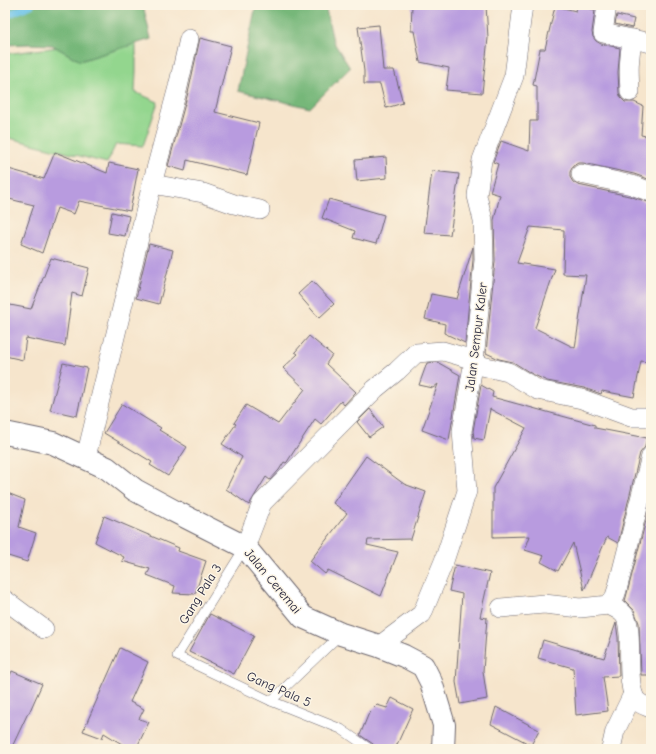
<svg xmlns="http://www.w3.org/2000/svg" width="656" height="754" font-family="'Comic Neue',sans-serif">
	<style>
		.green { fill: #93d68e; stroke: #5a7c64 }
		.forest { fill: #76b779; stroke: #4c6c5a }
		.lines { fill: none; stroke-linecap: round; stroke-linejoin: round }
		.stream { stroke: #6bc3e9; stroke-width: 7 }
		.building { fill: #b89bdf; fill-rule: evenodd }
		.service-casing { stroke: #6c666e; stroke-width: 10 }
		.minor-casing { stroke: #6c666e; stroke-width: 20 }
		.tertiary-casing { stroke: #6c666e; stroke-width: 24 }
		.service { stroke: #fff; stroke-width: 9 }
		.minor { stroke: #fff; stroke-width: 19 }
		.tertiary { stroke: #fff; stroke-width: 22 }
		.labels { text-anchor: middle; dominant-baseline: central; stroke-width: 3; stroke-linejoin: round; paint-order: stroke }
		.street-label { font-size: 13px; fill: #22223b; stroke: #fcf5e5 }
	</style>
	<rect width="100%" height="100%" fill="#fcf5e5"/>
	<filter id="ink" filterUnits="userSpaceOnUse"><feTurbulence type="fractalNoise" baseFrequency=".025" numOctaves="2"/><feDisplacementMap in="SourceGraphic" scale="8" xChannelSelector="R" yChannelSelector="G"/><feConvolveMatrix kernelMatrix="1 2 1 2 8 2 1 2 1" color-interpolation-filters="sRGB"/></filter>
	<filter id="wash" filterUnits="userSpaceOnUse"><feTurbulence type="fractalNoise" baseFrequency=".012" numOctaves="4" result="noise"/><feDisplacementMap in="SourceGraphic" scale="16" xChannelSelector="R" yChannelSelector="G"/><feGaussianBlur stdDeviation="0.9" result="paint"/><feColorMatrix in="noise" values="0 0 0 0 0 0 0 0 0 0 0 0 0 0 0 0 0 1.4 0 .05"/><feComposite in="paint" operator="in"/></filter>
	<g filter="url(#wash)">
		<rect width="100%" height="100%" fill="#f6e5cc"/>
		<path class="green" d="M136 37V71L135 92 158 102 143 146 116 144 107 163 5 137V54Z"/>
		<g class="forest">
			<path d="M5 5H143L151 39 80 61 52 45 29 44 5 45Z"/>
			<path d="M256 5H325L333 41 350 68 310 108 238 91Z"/>
		</g>
		<g class="lines">
			<path class="stream" d="M5 16 31 5"/>
		</g>
		<g id="blocks">
			<g class="building">
				<path d="M412 5H486L488 38 482 93 446 90 449 68 420 62 414 31H411Z"/>
				<path d="M577 5 595 10 592 32 593 37 596 41 601 44 620 48 618 72 619 93 621 98 625 102H634L643 106 641 135 651 137V180L634 174 583 163H578L573 166 570 172V177L573 182 578 185 629 196 651 203V346L647 362 641 361 634 397 602 391 601 394 584 388 547 381 532 374 513 362 499 359 486 353 495 261 494 220 500 195 490 192 498 164 493 162 501 141 529 151 530 121H537V86L533 85 540 49H545L555 6 576 11ZM530 227 564 230 563 274 586 275 575 348 535 328 555 269 517 263Z"/>
				<path d="M617 15 634 19 632 28 615 24Z"/>
				<path d="M379 25 383 70H394L403 103 386 108 380 84H364V71L358 27Z"/>
				<path d="M200 38 231 46 215 112 259 123 247 175 187 160 185 171 168 166 189 89Z"/>
				<path d="M55 152 107 173 109 163 138 169 130 211 79 201 74 214 57 208 42 253 21 244 34 205 5 198V168L44 179Z"/>
				<path d="M386 157 387 178 357 181 355 160Z"/>
				<path d="M432 171 459 174 450 235 424 233Z"/>
				<path d="M329 199 384 215 376 244 353 238 355 231 322 218Z"/>
				<path d="M112 212 129 216 125 236 108 233Z"/>
				<path d="M149 244 173 250 159 304 136 298Z"/>
				<path d="M473 247V260L465 343 444 333 445 324 425 319 431 294 457 299Z"/>
				<path d="M51 258 89 268 82 296 72 293 65 346 26 338 23 360 5 356V304L31 309Z"/>
				<path d="M312 281 334 304 319 318 298 294Z"/>
				<path d="M309 336 332 355 326 364 356 392 344 405 341 401 321 424 315 419 287 462 286 463 284 462 279 470 270 480 266 477 249 505 226 489 242 457 222 444 236 424 234 423 246 405 278 424 305 389 283 368 298 354 295 352Z"/>
				<path d="M437 362 460 375 449 440 422 430 438 384 433 388 419 385 427 363Z"/>
				<path d="M63 363 87 368 77 416 50 410Z"/>
				<path d="M481 385 493 392 492 397 595 425V428L647 438 645 447 640 453 618 543 607 537 584 590 573 543 558 571 541 562 544 556 525 550 530 536 493 537V488L526 428 490 409 484 440 474 438 473 431Z"/>
				<path d="M122 404 161 428 159 430 187 447 168 476 150 465 152 462 104 433Z"/>
				<path d="M370 409 383 427 369 437 357 422Z"/>
				<path d="M366 456 404 484 426 492 411 539 368 540 367 545 398 552 381 596 328 570 325 574 310 561 347 513 333 503Z"/>
				<path d="M5 492 25 500 19 527 36 533 27 562 5 555Z"/>
				<path d="M651 501V675H641L639 623 634 610 625 601Z"/>
				<path d="M104 516 179 548 178 551 206 561 195 594 173 593 175 586 147 575 150 569 122 561 124 557 95 542Z"/>
				<path d="M455 565 490 573 480 617 487 618 483 671 487 699 460 704 456 682 462 594 449 591Z"/>
				<path d="M210 614 254 636 234 674 189 652Z"/>
				<path d="M616 623 618 637 619 676 603 677 608 711 576 715 573 668 538 658 543 640 604 658Z"/>
				<path d="M120 648 148 662 130 702 144 709 139 719 149 722 136 749H130L104 733 102 738 83 731Z"/>
				<path d="M12 671 42 684 29 713H28L11 749H5V686Z"/>
				<path d="M392 698 413 709 395 749H376L373 744 360 735 369 713 377 705 387 708Z"/>
				<path d="M496 707 539 730 531 745 491 724Z"/>
			</g>
		</g>
	</g>
	<g filter="url(#ink)">
		<use href="#blocks" fill-opacity="0" stroke="#6c666e" stroke-width="1"/>
		<g class="lines">
			<g class="service-casing">
				<g id="service">
					<path d="M245 547 177 656 271 701 341 729 370 749"/>
					<path d="M271 701 341 634"/>
				</g>
			</g>
			<g class="minor-casing">
				<g id="minor">
					<path d="M607 5 603 33 651 43"/>
					<path d="M630 92C629 73 628 58 633 39"/>
					<path d="M581 174 632 185 651 192"/>
					<path d="M152 184 203 193 234 204 260 210"/>
					<path d="M86 457 152 184 178 87 189 39"/>
					<path d="M245 547 262 503 375 389 397 371 416 353 443 351 474 360 482 366 508 372 538 390 582 399 631 417H651"/>
					<path d="M5 600 44 629"/>
					<path d="M609 605C615 608 623 611 626 618 634 636 624 687 637 701 641 705 646 706 651 708"/>
					<path d="M501 608 544 604 580 608 609 605 614 599 617 590 651 456"/>
					<path d="M379 646 422 614 444 561 467 491 462 431 474 360 484 260 483 220 477 196 482 160 514 76 523 5"/>
					<path d="M611 749 615 731 633 694"/>
				</g>
			</g>
			<g class="tertiary-casing">
				<path id="tertiary" d="M5 433 53 443 107 468 135 490 174 511 245 547 303 617 341 634 379 646 404 656 423 666 431 682 444 725 443 749"/>
			</g>
			<use href="#service" class="service"/>
			<use href="#minor" class="minor"/>
			<use href="#tertiary" class="tertiary"/>
		</g>
	</g>
	<g class="labels">
		<g class="street-label">
			<text transform="translate(476 337) rotate(-83)">Jalan Sempur Kaler</text>
			<text transform="translate(273 581) rotate(50)">Jalan Ceremai</text>
			<text transform="translate(200 594) rotate(-58)">Gang Pala 3</text>
			<text transform="translate(279 689) rotate(24)">Gang Pala 5</text>
		</g>
	</g>
	<rect width="656" height="754" fill="none" stroke="#fcf5e5" stroke-width="20"/>
</svg>
